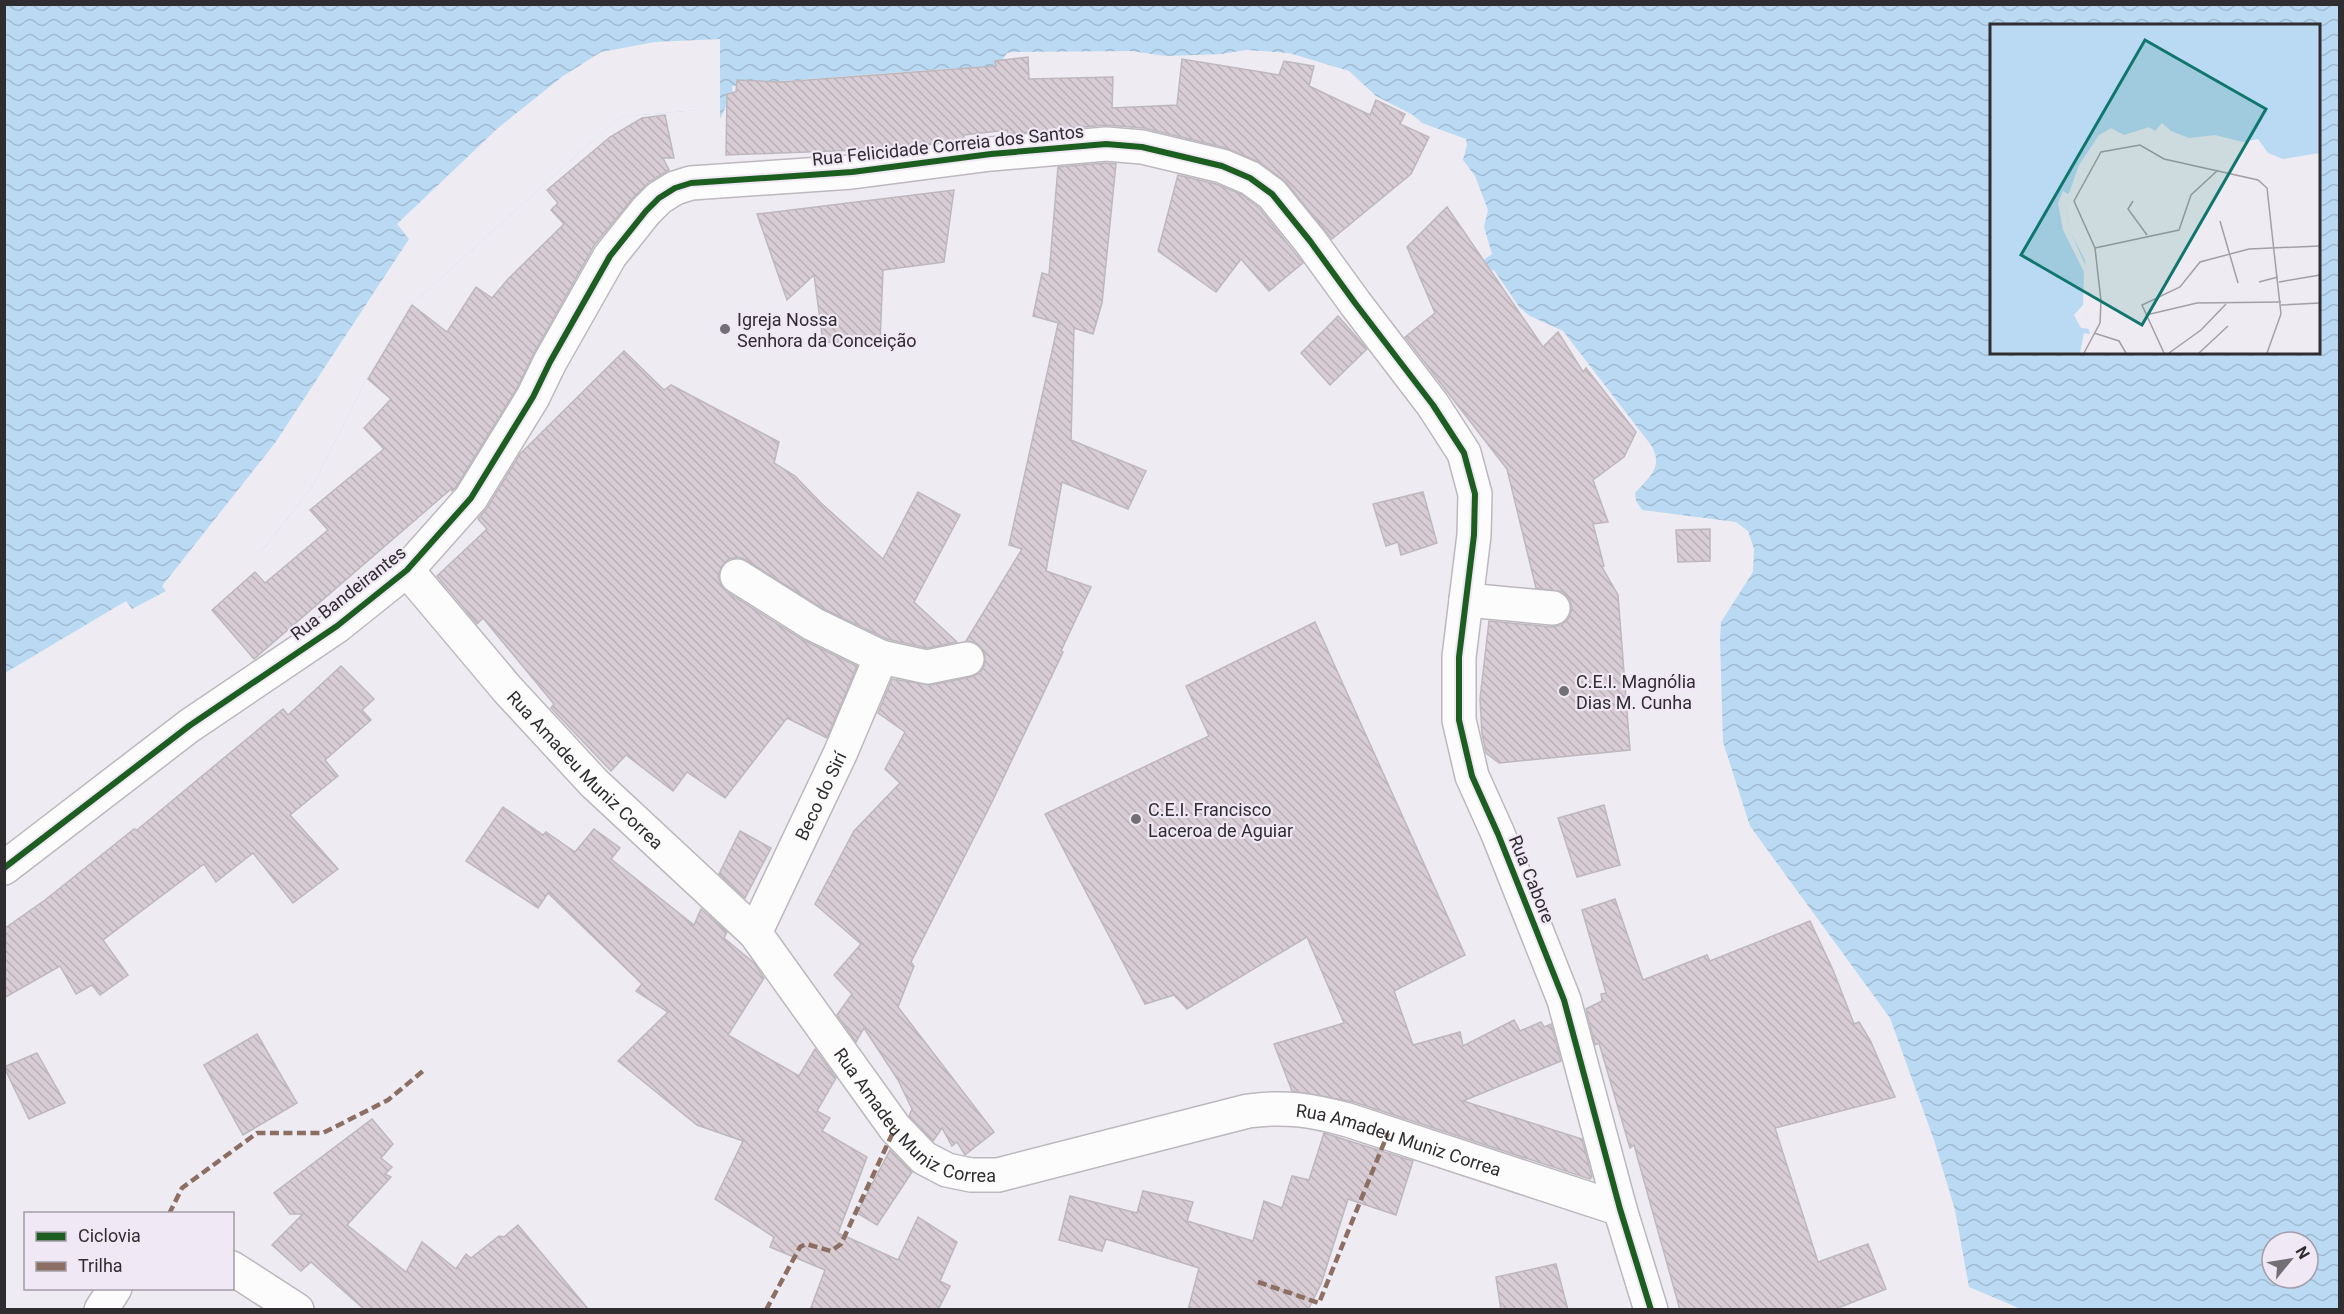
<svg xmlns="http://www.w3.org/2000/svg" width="2344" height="1314" font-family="Roboto,sans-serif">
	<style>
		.water { fill: url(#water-waves); fill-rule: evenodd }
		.pier { fill: #efebf2 }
		.building { fill: url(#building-back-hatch); stroke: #bdb8bd; stroke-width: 1.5 }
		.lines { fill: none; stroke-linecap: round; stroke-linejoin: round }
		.minor-casing { stroke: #bcb8be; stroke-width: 36 }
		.minor { stroke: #fdfcfd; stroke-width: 33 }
		.quiet { stroke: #8d6e63; stroke-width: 4.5; stroke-dasharray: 9 4.5; stroke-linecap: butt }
		.cycleway-casing { stroke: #f0e8f5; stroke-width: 10 }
		.cycleway { stroke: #1b5e20; stroke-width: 6 }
		.poi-dot { fill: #737075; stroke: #f0e8f5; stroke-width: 2 }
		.labels { text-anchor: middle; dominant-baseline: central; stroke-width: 4.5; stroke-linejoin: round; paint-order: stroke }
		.street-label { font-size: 18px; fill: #302d31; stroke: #f0e8f5 }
		.poi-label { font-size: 18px; fill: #302d31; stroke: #f0e8f5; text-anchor: start }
		.inset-road { fill: none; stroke: #a39fa5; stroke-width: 1.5 }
		.view { fill: #0f766e; fill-opacity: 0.15; stroke: #0f766e; stroke-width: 3 }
		.inset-edge { fill: none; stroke: #302d31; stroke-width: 3 }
	</style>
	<defs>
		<pattern id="water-waves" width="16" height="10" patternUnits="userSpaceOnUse" patternTransform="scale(1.5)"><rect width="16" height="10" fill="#badaf3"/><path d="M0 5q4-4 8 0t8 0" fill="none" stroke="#a0bbd1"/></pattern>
		<pattern id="building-back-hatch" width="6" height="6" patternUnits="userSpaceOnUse" patternTransform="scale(1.5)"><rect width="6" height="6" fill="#d8cdd4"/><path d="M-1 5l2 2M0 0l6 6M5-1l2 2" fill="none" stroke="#bab0b6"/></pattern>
	</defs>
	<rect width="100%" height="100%" fill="#efebf2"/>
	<path class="water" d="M5 5H2339V1309H2021L1969 1287 1955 1210 1934 1140 1890 1018 1750 826 1723 742 1720 640 1721 622 1753 572 1754 549 1748 531 1736 522 1642 510 1636 501 1635 493C1650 476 1664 467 1651 445L1563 331 1530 316 1520 308 1494 270H1469L1492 254 1484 227 1488 210 1475 176 1463 160 1467 145 1466 139 1422 123 1413 115 1376 96 1349 71 1289 53 1246 50 1222 54 1166 56 1131 51 1012 52 1007 53 996 69 964 74 956 68 770 82 738 80 737 86H732L733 92 720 119 697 110 619 117 412 304 367 378 312 487 266 546 5 731ZM1992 26H2318V352H1992ZM2272 1242H2308V1278H2272Z"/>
	<path class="pier" d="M720 39V122L697 113V110L619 117 412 304 367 378 312 487 266 546 162 624V628L96 675 4 734 5 673 126 601 132 609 166 591 162 586 275 443 409 239 397 224 498 128 563 76 601 52 655 42Z"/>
	<g class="building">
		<path d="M1028 57 1029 79 1113 77 1112 108 1177 105 1182 59 1279 75 1284 61 1314 66 1309 86 1370 115 1376 100 1405 114 1400 124 1429 137 1411 174 1332 239 1286 182 1261 163 1226 148 1144 128 1105 125 1008 134 1007 130 964 135V139L884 149 726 155 727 94 736 92 737 80 781 82 996 66 995 61Z"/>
		<path d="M665 115 674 158H663L669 170 649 182 633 198 595 244 534 353 517 388 456 487 452 491 451 489 254 659 212 610 255 572 265 583 328 530 310 510 384 449 364 428 391 399 368 379 412 305 447 332 476 287 492 298 508 279 564 224 551 210 558 203 547 190 610 137 642 118Z"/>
		<path d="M1106 163 1116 164 1102 303 1093 334 1074 328 1071 440 1146 471 1128 509 1062 482 1046 571 1091 587 1061 651 1063 652 991 804 911 962 914 966 898 1007 994 1132 965 1155 957 1142 952 1146 942 1128 933 1141 909 1116 912 1109 898 1080 864 1028 856 1042 837 1015 852 994 834 975 861 944 815 904 854 831 900 783 885 769 905 732 878 713 892 679 931 685 971 677 980 673 984 666 985 656 981 647 974 642 966 641 1022 549 1009 545 1058 324H1062L1033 316 1042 273 1049 275 1058 167Z"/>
		<path d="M1178 175 1216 184 1241 194 1259 208 1303 263 1269 291 1241 259 1216 292 1158 251Z"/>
		<path d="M954 190 944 262 883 270 880 343 823 342 814 275 787 300 757 214Z"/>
		<path d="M1447 207 1543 347 1558 332 1583 372 1586 368 1636 432 1624 457 1593 480 1608 522 1593 524 1604 566 1602 567 1618 595 1630 750 1499 763 1486 753 1482 734 1480 699 1489 621 1552 627 1561 625 1568 619 1572 609 1570 600 1563 592 1536 588 1507 469 1405 337 1435 313 1407 247Z"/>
		<path d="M1338 316 1367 349 1330 385 1301 353Z"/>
		<path d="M624 351 664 390 671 385 779 442 774 463 795 476 821 503 883 559 918 492 960 515 914 602 957 642 927 648 887 639 822 608 746 560 738 557 729 559 722 566 718 576 721 585 727 592 803 640 857 666 827 738 787 718 725 798 687 772 673 791 626 755 611 771 551 708 554 704 483 618 477 624 437 576 487 529 478 519 487 508 520 454Z"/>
		<path d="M1423 492 1437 543 1401 555 1398 542 1386 546 1373 504Z"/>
		<path d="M1710 529V561L1678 562 1676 530Z"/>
		<path d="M1315 622 1465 955 1394 991 1413 1045 1460 1032 1463 1046 1514 1020 1520 1031 1541 1022 1544 1027 1551 1024 1561 1061 1463 1101 1582 1139 1592 1177 1590 1179 1354 1102 1292 1091 1274 1044 1344 1023 1307 937 1187 1009 1174 995 1145 1004 1045 814 1209 736 1186 686Z"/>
		<path d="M341 666 374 699 362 710 371 720 325 760 338 776 290 815 338 869 293 903 253 853 216 882 204 864 103 940 128 975 100 995 92 985 76 994 60 966 4 998V929L45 900 134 829 137 830 283 709 288 715Z"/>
		<path d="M1604 805 1620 865 1577 877 1558 818Z"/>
		<path d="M503 807 543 835 546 832 575 852 594 829 620 848 611 859 694 925 701 909 727 932 724 938 754 963 764 978 728 1035 799 1076 815 1049 836 1078 817 1111 830 1118 822 1131 867 1157 838 1233 898 1260 918 1217 957 1242 940 1281 950 1286 938 1310H810L825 1270 770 1247 774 1237 715 1199 743 1141 697 1125 618 1061 668 1012 636 991 642 984 548 893 538 908 466 861Z"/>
		<path d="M740 831 771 848 745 898 719 874Z"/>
		<path d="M1615 899 1643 980 1707 955 1710 961 1810 921 1833 970 1854 1024 1859 1022 1870 1040 1895 1097 1775 1128 1818 1262 1868 1244 1886 1289 1833 1310H1680L1634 1145 1630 1148 1599 1043 1595 1045 1586 1009 1602 1001 1601 994 1606 993 1582 910Z"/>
		<path d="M257 1034 297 1103 243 1135 204 1065Z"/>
		<path d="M37 1053 65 1103 29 1119 4 1067Z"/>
		<path d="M372 1119 393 1144 381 1158 392 1167 385 1174 391 1177 347 1225 406 1272 422 1242 456 1269 466 1254 471 1258 499 1236 504 1237 518 1225 589 1310H365L311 1262 301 1271 272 1245 303 1214H290L274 1193Z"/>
		<path d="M1324 1133 1413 1161 1396 1215 1348 1199 1321 1284 1308 1310H1188L1199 1268 1106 1239 1102 1251 1059 1240 1070 1196 1137 1213 1143 1191 1193 1202 1187 1221 1253 1241 1264 1201 1282 1208 1292 1176 1309 1180Z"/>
		<path d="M890 1150 912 1172 877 1225 857 1213Z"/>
		<path d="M1556 1264 1568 1310H1501L1496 1277Z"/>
	</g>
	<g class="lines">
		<g class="minor-casing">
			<g id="minor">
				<path id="s1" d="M407 570 508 690 594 783 755 933 895 1128 924 1158 947 1170 971 1175H998L1248 1111C1286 1106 1311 1110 1348 1120L1620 1209"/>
				<path d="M737 576 813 624 881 657"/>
				<path d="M1466 600 1553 608"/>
				<path d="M4 868 189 726 337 626 407 570 471 498 533 397 550 362 610 256 646 211 659 198 675 188 691 183 852 172 991 154 1106 144 1142 147 1222 166 1250 178 1272 194 1310 241 1355 303 1433 405 1464 453 1475 494 1474 535 1459 657V720L1472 776 1498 834 1564 1000 1620 1209 1651 1310"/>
				<path id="s2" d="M755 933 840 754 881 657 927 667 967 659"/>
				<path d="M232 1268 297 1310"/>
				<path d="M101 1310 115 1288"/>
			</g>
		</g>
		<use href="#minor" class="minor"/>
		<g class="quiet">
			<path d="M169 1214 182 1188 257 1133H323L388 1100 423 1071"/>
			<path d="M1258 1282 1319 1303 1388 1133"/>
			<path d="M766 1310 800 1247 806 1244 831 1251 841 1244 895 1128"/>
		</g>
		<g class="cycleway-casing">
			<path id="cycleway" d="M4 868 189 726 337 626 407 570 471 498 533 397 550 362 610 256 646 211 659 198 675 188 691 183 852 172 991 154 1106 144 1142 147 1222 166 1250 178 1272 194 1310 241 1355 303 1433 405 1464 453 1475 494 1474 535 1459 657V720L1472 776 1498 834 1564 1000 1620 1209 1651 1310"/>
		</g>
		<use href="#cycleway" class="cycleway"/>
	</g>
	<g class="poi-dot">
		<circle cx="725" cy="329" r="6"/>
		<circle cx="1564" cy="691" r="6"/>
		<circle cx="1136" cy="819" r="6"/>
	</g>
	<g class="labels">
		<g class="street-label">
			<text transform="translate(948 145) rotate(-6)">Rua Felicidade Correia dos Santos</text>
			<text transform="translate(348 593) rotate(-38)">Rua Bandeirantes</text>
			<text stroke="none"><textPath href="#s1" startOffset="268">Rua Amadeu Muniz Correa</textPath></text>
			<text stroke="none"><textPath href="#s2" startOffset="152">Beco do Sirí</textPath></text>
			<text transform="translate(1532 879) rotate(68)">Rua Cabore</text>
			<text stroke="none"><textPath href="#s1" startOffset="754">Rua Amadeu Muniz Correa</textPath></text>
			<text stroke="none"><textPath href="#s1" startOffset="1276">Rua Amadeu Muniz Correa</textPath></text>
		</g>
		<g class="poi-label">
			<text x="737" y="319">Igreja Nossa<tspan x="737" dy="21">Senhora da Conceição</tspan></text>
			<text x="1576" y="681">C.E.I. Magnólia<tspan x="1576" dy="21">Dias M. Cunha</tspan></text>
			<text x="1148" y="809">C.E.I. Francisco<tspan x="1148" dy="21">Laceroa de Aguiar</tspan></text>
		</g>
	</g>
	<g transform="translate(1990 24)">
		<rect width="330" height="330" fill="#efebf2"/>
		<path d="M0 1H330V129L293 135 278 129 268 115 253 118 225 111 199 114 181 107 172 99 165 107 159 103 134 111 121 104 109 111 89 141 75 180 81 209 95 236 99 284 96 295 100 310 94 309 90 329H0Z" fill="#badaf3"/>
		<path d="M73 167 81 172 75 180 81 209 100 252 101 279 96 295 101 305 91 304 84 291 93 281 94 248 73 206 68 179Z" fill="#efebf2"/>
		<path class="inset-road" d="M143 177 138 185 157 211M230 197 248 259M105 224 189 206 201 171 228 146M269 258 288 253M289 258 330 251M291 281 330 279M156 291 207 279 291 278M104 309 129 317 136 329M94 329 110 299 111 277 105 224 84 177 111 128 150 121 174 135 268 156 277 164 291 290 277 329M174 329 152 281 190 263 210 238 259 225 330 222M179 329 211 306 236 280M209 329 238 302"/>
		<path class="view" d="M155 16 276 85 152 301 31 231Z"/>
		<rect width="330" height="330" class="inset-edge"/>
	</g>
	<rect width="2344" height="1314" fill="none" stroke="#302d31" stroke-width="12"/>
	<rect x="24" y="1212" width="210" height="78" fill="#f0e8f5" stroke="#a39da7" stroke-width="1.5"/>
	<rect x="36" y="1232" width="30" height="9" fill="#1b5e20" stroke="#a39da7" stroke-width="1.5"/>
	<text x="78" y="1242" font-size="18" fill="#302d31">Ciclovia</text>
	<rect x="36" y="1262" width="30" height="9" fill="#8d6e63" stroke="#a39da7" stroke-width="1.5"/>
	<text x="78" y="1272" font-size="18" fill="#302d31">Trilha</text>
	<g transform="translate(2290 1260) rotate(60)"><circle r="28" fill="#f0e8f5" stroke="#a39da7" stroke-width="1.5"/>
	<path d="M0-4.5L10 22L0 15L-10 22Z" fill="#737075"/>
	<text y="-9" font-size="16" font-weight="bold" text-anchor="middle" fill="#302d31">N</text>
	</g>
</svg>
